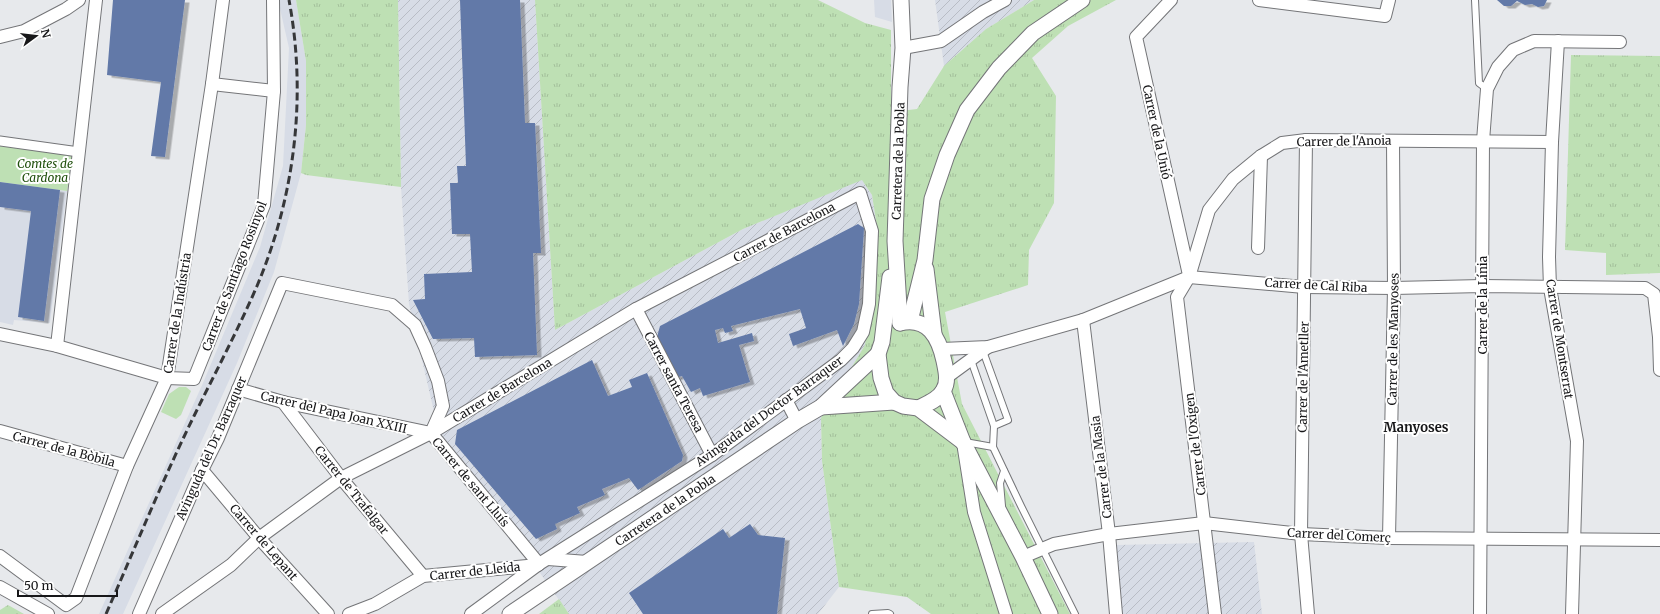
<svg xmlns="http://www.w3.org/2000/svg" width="1660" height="614" font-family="Merriweather,serif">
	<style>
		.built { fill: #d7dce6 }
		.industrial { fill: url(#industrial-furrows) }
		.grass { fill: url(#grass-tufts) }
		.garden { fill: #bee0b4 }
		.building { fill: #6279a8; filter: url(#shadow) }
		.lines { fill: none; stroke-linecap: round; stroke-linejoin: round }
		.service-casing { stroke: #747578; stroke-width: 8 }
		.pedestrian-casing { stroke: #747578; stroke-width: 11 }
		.minor-casing { stroke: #747578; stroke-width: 14 }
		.tertiary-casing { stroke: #747578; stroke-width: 17 }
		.service { stroke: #fff; stroke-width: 6 }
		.pedestrian { stroke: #fff; stroke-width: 9 }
		.minor { stroke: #fff; stroke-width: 12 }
		.tertiary { stroke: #fff; stroke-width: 15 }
		.rail { stroke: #363739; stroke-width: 3; stroke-dasharray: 8 4; stroke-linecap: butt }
		.labels { text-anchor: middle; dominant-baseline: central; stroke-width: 4; stroke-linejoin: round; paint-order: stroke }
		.street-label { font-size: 12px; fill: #171719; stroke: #fff }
		.park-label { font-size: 12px; font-style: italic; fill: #20500d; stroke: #fff }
		.neighbourhood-label { font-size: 13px; font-weight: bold; fill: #171719; stroke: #fff }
	</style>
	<defs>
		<pattern id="industrial-furrows" width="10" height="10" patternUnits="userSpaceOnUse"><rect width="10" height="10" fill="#d7dce6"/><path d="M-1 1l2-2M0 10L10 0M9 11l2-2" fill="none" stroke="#b8bcc5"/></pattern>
		<pattern id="grass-tufts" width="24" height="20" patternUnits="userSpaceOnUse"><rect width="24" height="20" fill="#bee0b4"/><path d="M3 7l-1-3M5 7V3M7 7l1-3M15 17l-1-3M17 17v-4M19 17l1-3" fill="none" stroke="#a3bf9a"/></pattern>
		<filter id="shadow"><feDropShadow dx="4.5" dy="2.5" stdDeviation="0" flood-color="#0004"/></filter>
	</defs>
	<rect width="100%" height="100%" fill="#e7e9ec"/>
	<g class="built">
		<path d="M278 0H296L306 61V125L301 173 274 272 237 363 123 614H99L203 383 260 247 283 166 289 48Z"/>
		<path d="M874 0H891L892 22 875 17Z"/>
		<path d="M0 182 67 191 50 323 14 320 13 325 0 322Z"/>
	</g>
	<g class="industrial">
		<path d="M398 0H535L555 330 743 229 862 179 872 195 878 233 865 345 821 418 822 461 839 587 818 614H569L438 429 409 304 401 187Z"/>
		<path d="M935 0H1034L986 29 944 66Z"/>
		<path d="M1254 542 1262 614H1122L1116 545Z"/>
	</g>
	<g class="grass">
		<path d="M296 0H398L401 187 306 175 301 173 306 125V61Z"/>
		<path d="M535 0H818L865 23 891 30V112L917 109 944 66 986 29 1034 0H1116L1068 26 1032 58 1056 96 1054 203 1029 250 1028 285 945 312 962 404 1070 614H931L907 597 839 587 822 461 821 418 865 345 878 233 872 195 862 180 743 229 555 330Z"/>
		<path d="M1571 55 1660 56V273L1606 275V253L1565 250Z"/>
		<path d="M559 599 569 614H539Z"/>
		<path d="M8 605 24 614H0V610Z"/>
	</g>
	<g class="garden">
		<path d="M0 146 73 155 67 191 0 182Z"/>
		<path d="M179 387H186L191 391 181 415 176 419 161 412 169 394Z"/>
	</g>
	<g class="building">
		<path d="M113 0H185L165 157 151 156 161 82 107 75Z"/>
		<path d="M460 0H520L525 123H535L541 253H533L537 355 475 357 474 338 433 339 413 300 425 299 424 274 472 272 470 234H452L450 183H458L457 166H466Z"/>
		<path d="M1497 0H1547L1544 6 1538 7 1532 4 1525 5 1517 1 1511 6H1504Z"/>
		<path d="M0 182 60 190 44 321 18 317 31 211 0 207Z"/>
		<path d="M858 224 864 228 859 304 854 324 843 346 837 330 793 346 789 334 806 328 800 309 731 326 733 331 725 333 723 328 715 330 718 343 752 333 754 341 739 345 750 382 703 396 700 388 691 392 682 376 675 378 657 337 660 326Z"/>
		<path d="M592 360 608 396 632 387 629 380 647 373 683 455 682 461 638 490 629 478 602 489 605 495 577 507 580 513 555 524 557 529 536 539 455 444 457 430Z"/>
		<path d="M750 524 758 535 785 538 777 614H643L629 593 723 529 729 538Z"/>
	</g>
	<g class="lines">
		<g class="service-casing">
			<g id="service">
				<path d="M1475 0 1479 83 1487 89"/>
				<path d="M983 351 1008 420 994 426"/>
				<path d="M971 360 994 426 993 447 1021 506 1075 614"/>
				<path d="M965 442 993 447"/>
				<path d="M1002 506 1000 483 1004 471"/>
				<path d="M872 614 888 613 890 614"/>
			</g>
		</g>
		<g class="pedestrian-casing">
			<path id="pedestrian" d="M0 141 79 152"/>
		</g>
		<g class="minor-casing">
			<g id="minor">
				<path d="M1171 0 1136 37 1189 275"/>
				<path d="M1259 0 1385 16 1389 0"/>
				<path d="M0 37 24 31 66 9 79 0"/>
				<path d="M1558 41 1552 142 1549 257 1550 288 1577 441 1572 614"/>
				<path d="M903 48 941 41 983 12 1005 0"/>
				<path d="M212 84 274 91"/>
				<path d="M1306 140 1301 534 1308 614"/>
				<path d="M1258 248 1261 156"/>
				<path d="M636 309 712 455"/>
				<path d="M1083 320 1109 534 1116 614"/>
				<path d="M0 334 57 346 167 378 194 379 264 205 274 91 273 0"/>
				<path d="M57 346 96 0"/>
				<path d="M942 349 988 347 1083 320 1189 277 1304 287 1394 288 1482 286 1645 288 1654 294 1659 337 1660 370"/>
				<path d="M947 377 988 347"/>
				<path d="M238 389 283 402 431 433"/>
				<path d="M786 400 797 421"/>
				<path d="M283 402 341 478 423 576"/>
				<path d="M0 431 127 466"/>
				<path d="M431 433 539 564"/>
				<path d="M964 449 974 512 1006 614"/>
				<path d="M202 470 259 538 328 614"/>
				<path d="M1389 538 1394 288 1393 141"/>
				<path d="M0 556 66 605 76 598 127 466 167 378 212 84 223 0"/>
				<path d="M1023 557 1054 544 1109 534 1204 523 1301 534 1389 538 1660 540"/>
				<path d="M548 559 587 562"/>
				<path d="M0 587 48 614"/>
				<path d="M139 614 202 470 218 438 282 283 392 305 415 325 425 347 438 381 443 406 431 433"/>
				<path d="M162 614 231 565 259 538 341 478 431 433 636 309 860 193 872 231 869 304 863 332 853 348 841 360 712 455 539 564 471 614"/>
				<path d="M349 614 375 604 423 576 538 565"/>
				<path d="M1215 614 1177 297 1189 277 1209 210 1233 179 1261 156 1282 143 1306 140 1552 142"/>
				<path d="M1480 614 1483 141 1487 89 1498 67 1513 50 1534 41 1620 42"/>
			</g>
		</g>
		<g class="tertiary-casing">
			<g id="tertiary">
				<path d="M926 269 934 334"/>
				<path d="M890 277 882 342 878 354 881 378 886 393 894 402 903 406 918 408 963 442"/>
				<path d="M910 321 925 260 932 199 947 155 967 110 999 68 1033 33 1082 0"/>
				<path d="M900 323 895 241 900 87 903 48 901 0"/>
				<path d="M900 323C928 316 939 338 944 361 946 371 949 382 943 391 938 400 927 404 918 408"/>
				<path d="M943 391 963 442 1023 557 1050 614"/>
				<path d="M821 407 894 402"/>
				<path d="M510 614 797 421 821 407 878 354"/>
			</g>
		</g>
		<use href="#service" class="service"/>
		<use href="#pedestrian" class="pedestrian"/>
		<use href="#minor" class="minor"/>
		<use href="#tertiary" class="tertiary"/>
		<path class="rail" d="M106 614C135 548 162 481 194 416 215 373 238 330 257 286 295 196 307 96 289 0"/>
	</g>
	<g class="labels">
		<g class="street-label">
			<text transform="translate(1157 132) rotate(78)">Carrer de la Unió</text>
			<text transform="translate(1344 141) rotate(-1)">Carrer de l'Anoia</text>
			<text transform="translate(898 161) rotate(-88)">Carretera de la Pobla</text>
			<text transform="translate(784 232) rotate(-28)">Carrer de Barcelona</text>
			<text transform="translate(234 276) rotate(-69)">Carrer de Santiago Rosinyol</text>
			<text transform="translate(1316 285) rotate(3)">Carrer de Cal Riba</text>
			<text transform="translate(1482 305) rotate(-90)">Carrer de la Línia</text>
			<text transform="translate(177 313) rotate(-81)">Carrer de la Indústria</text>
			<text transform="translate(1393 339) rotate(-89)">Carrer de les Manyoses</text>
			<text transform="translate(1560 339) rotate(81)">Carrer de Montserrat</text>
			<text transform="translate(1303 377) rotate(-89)">Carrer de l'Ametller</text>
			<text transform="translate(674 382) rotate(62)">Carrer santa Teresa</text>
			<text transform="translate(502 390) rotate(-31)">Carrer de Barcelona</text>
			<text transform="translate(769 411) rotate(-36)">Avinguda del Doctor Barraquer</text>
			<text transform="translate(334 412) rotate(13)">Carrer del Papa Joan XXIII</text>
			<text transform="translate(1195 444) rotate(-97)">Carrer de l'Oxigen</text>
			<text transform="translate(211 448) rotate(-66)">Avinguda del Dr. Barraquer</text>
			<text transform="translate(64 449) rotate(15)">Carrer de la Bòbila</text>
			<text transform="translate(1101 467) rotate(-97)">Carrer de la Masia</text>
			<text transform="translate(471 482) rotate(50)">Carrer de sant Lluís</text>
			<text transform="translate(352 490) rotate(51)">Carrer de Trafalgar</text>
			<text transform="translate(665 510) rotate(-34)">Carretera de la Pobla</text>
			<text transform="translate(1339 535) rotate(3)">Carrer del Comerç</text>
			<text transform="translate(264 542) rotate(49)">Carrer de Lepant</text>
			<text transform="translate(475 571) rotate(-6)">Carrer de Lleida</text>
		</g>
		<g class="park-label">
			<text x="45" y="163">Comtes de<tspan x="45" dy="14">Cardona</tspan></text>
		</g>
		<g class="neighbourhood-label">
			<text x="1416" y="427">Manyoses</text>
		</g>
	</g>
	<g transform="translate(36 36) rotate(75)" stroke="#ffffff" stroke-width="3" paint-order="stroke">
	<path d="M0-3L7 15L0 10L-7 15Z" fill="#171719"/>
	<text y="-6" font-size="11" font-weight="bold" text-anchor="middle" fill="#171719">N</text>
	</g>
	<path d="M18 590v6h99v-6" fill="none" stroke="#171719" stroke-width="2"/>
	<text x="24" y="590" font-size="12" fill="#171719" stroke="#ffffff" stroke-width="3" paint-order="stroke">50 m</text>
</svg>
